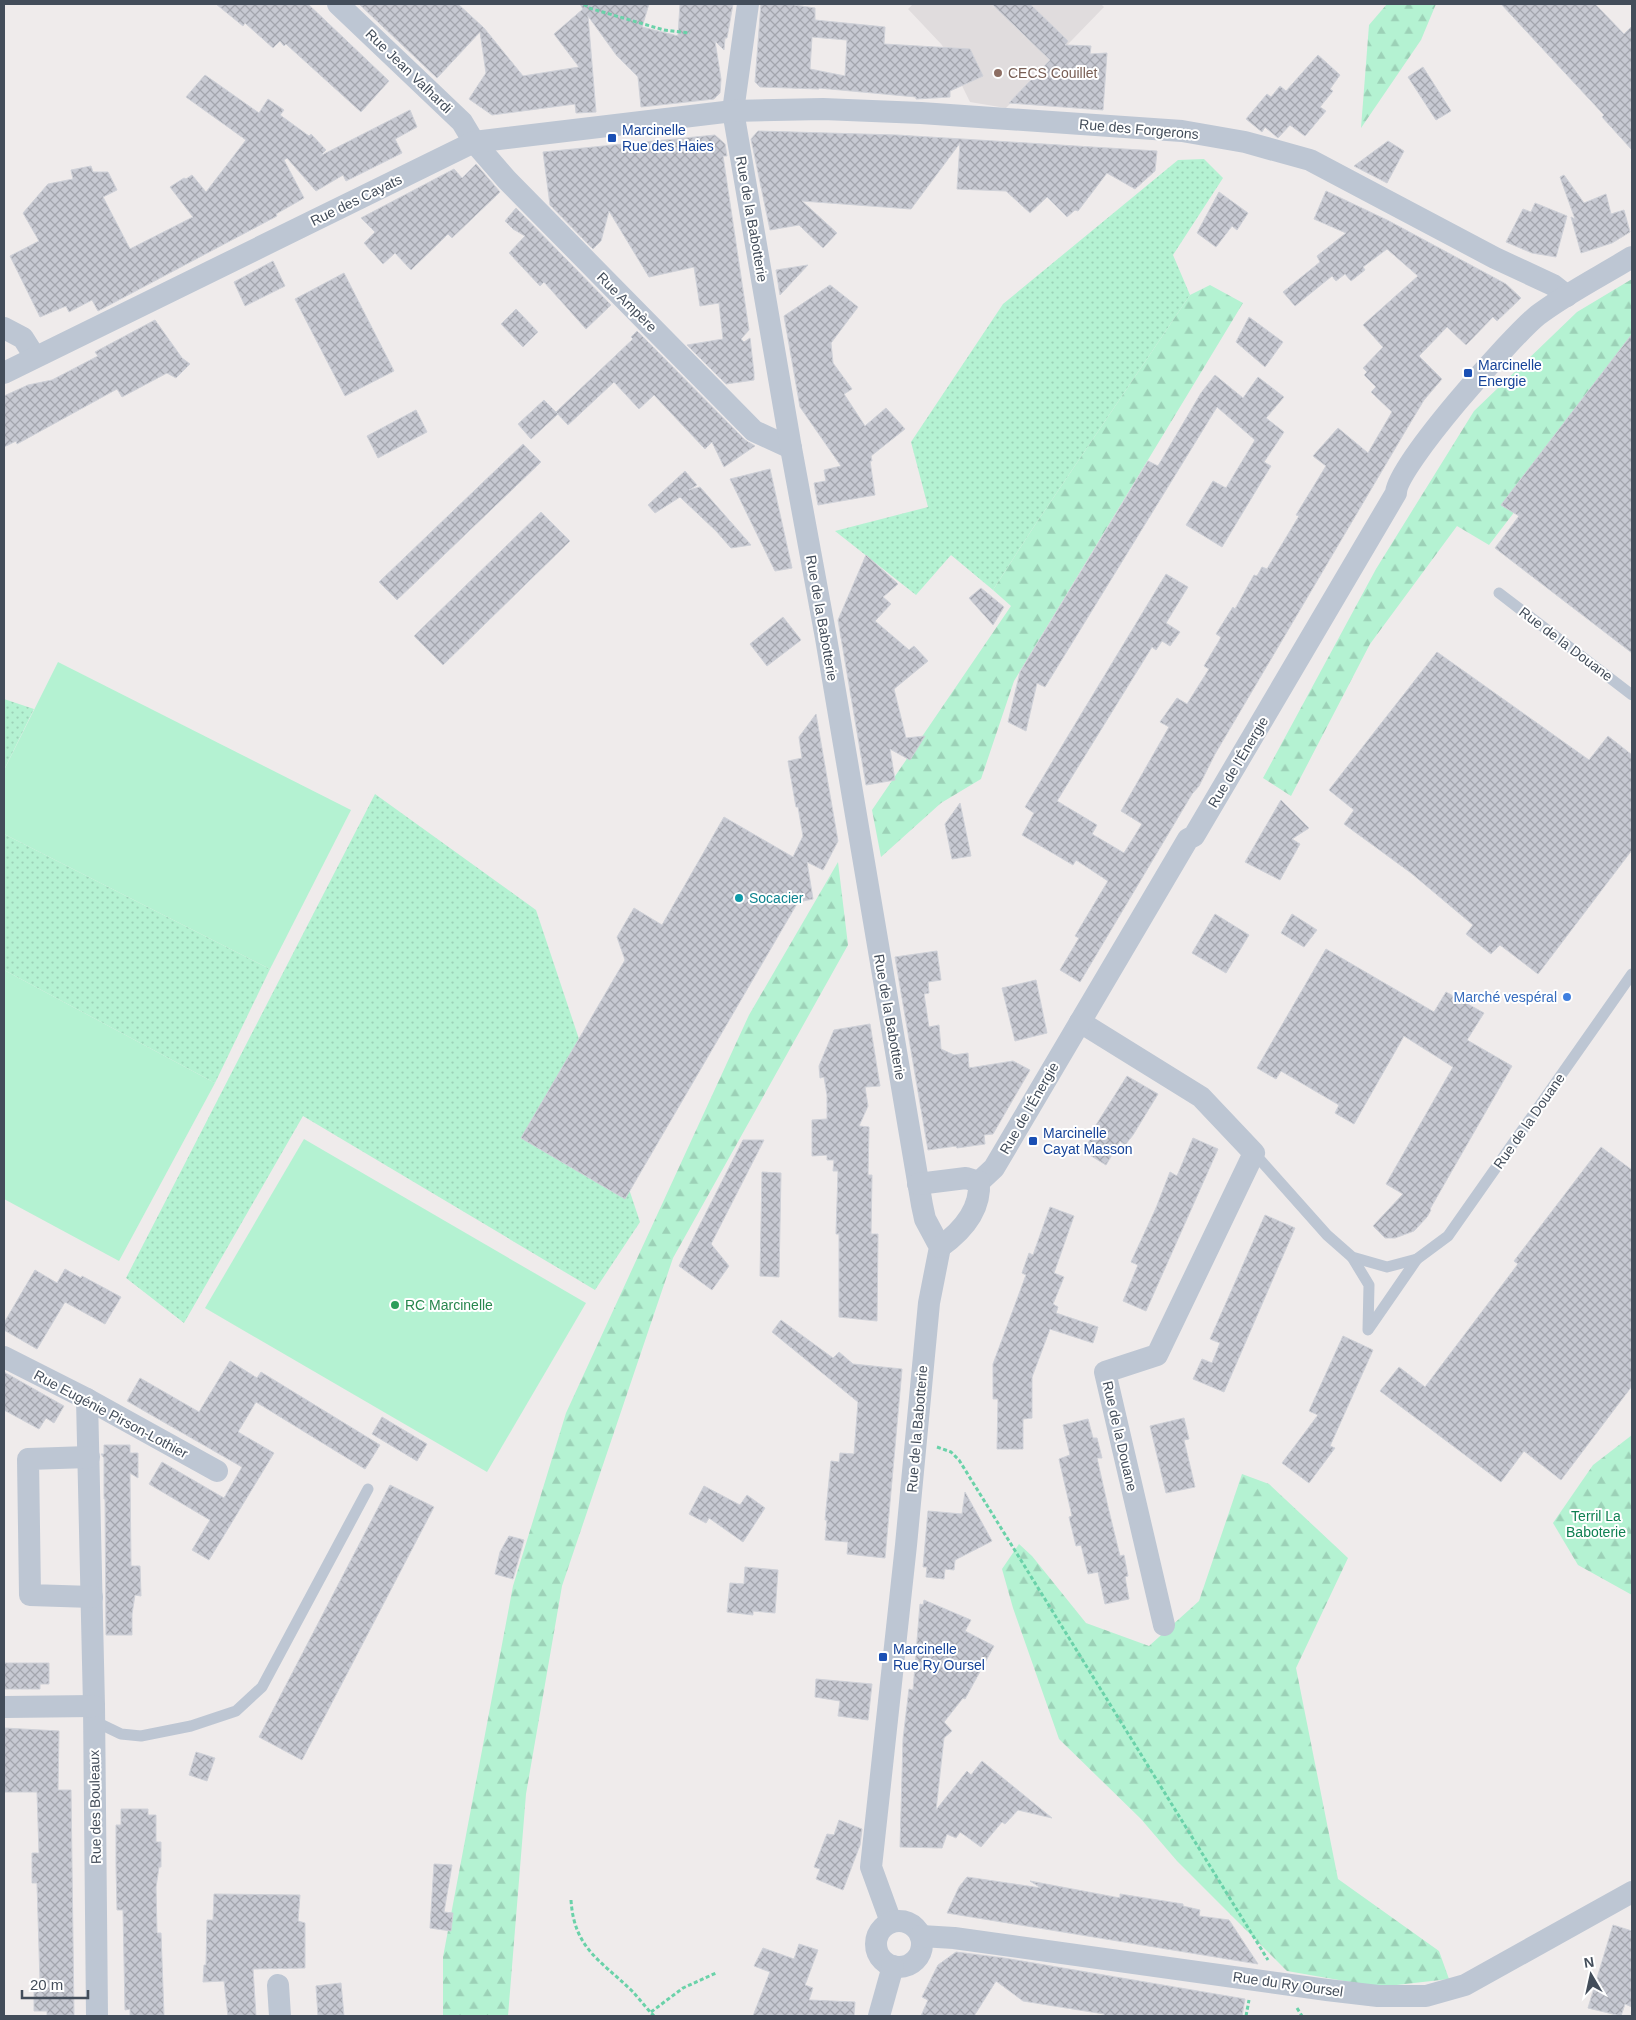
<svg xmlns="http://www.w3.org/2000/svg" width="1636" height="2020" font-family="Helvetica,sans-serif">
	<style>
		.education { fill: #e0dcdd }
		.green { fill: url(#green-dots) }
		.forest { fill: url(#forest-firs) }
		.pitch { fill: #b4f2d2 }
		.building { fill: url(#building-cross-hatch); stroke: #cfd1d8; fill-rule: evenodd }
		.lines { fill: none; stroke-linecap: round; stroke-linejoin: round }
		.path { stroke: #6ad2a9; stroke-width: 3; stroke-dasharray: 4 2.5; stroke-linecap: butt }
		.service { stroke: #bdc6d3; stroke-width: 11 }
		.minor { stroke: #bdc6d3; stroke-width: 22 }
		.education-dot { fill: #8d6e63; stroke: #fff; stroke-width: 2 }
		.transit-dot { fill: #1a4fb4; stroke: #fff; stroke-width: 2 }
		.culture-dot { fill: #0f9aa8; stroke: #fff; stroke-width: 2 }
		.shop-dot { fill: #3f7fe0; stroke: #fff; stroke-width: 2 }
		.leisure-dot { fill: #2e9e5b; stroke: #fff; stroke-width: 2 }
		.labels { text-anchor: middle; dominant-baseline: central; stroke-width: 4; stroke-linejoin: round; paint-order: stroke }
		.street-label { font-size: 14px; fill: #434d5a; stroke: #fff }
		.education-label { font-size: 14px; fill: #785e54; stroke: #fff; text-anchor: start }
		.transit-label { font-size: 14px; fill: #164399; stroke: #fff; text-anchor: start }
		.culture-label { font-size: 14px; fill: #0d838f; stroke: #fff; text-anchor: start }
		.shop-label { font-size: 14px; fill: #366cbe; stroke: #fff; text-anchor: end }
		.leisure-label { font-size: 14px; fill: #27864d; stroke: #fff; text-anchor: start }
		.park-label { font-size: 14px; fill: #0f8052; stroke: #fff }
	</style>
	<defs>
		<pattern id="green-dots" width="8" height="8" patternUnits="userSpaceOnUse" patternTransform="scale(1.25)"><rect width="8" height="8" fill="#b4f2d2"/><path d="M2 2h.1M6 6h.1" fill="none" stroke="#9cd1b7" stroke-width="1.8" stroke-linecap="round"/></pattern>
		<pattern id="forest-firs" width="22" height="20" patternUnits="userSpaceOnUse" patternTransform="scale(1.25)"><rect width="22" height="20" fill="#b4f2d2"/><path d="M5 1l3.5 6h-7zM16 11l3.5 6h-7z" fill="#9cd1b7"/></pattern>
		<pattern id="building-cross-hatch" width="8" height="8" patternUnits="userSpaceOnUse" patternTransform="scale(1.25)"><rect width="8" height="8" fill="#c7c9d2"/><path d="M0 0l8 8M0 8l8-8" fill="none" stroke="#a3a5ad"/></pattern>
	</defs>
	<rect width="100%" height="100%" fill="#efebeb"/>
	<path class="education" d="M913 4H1101L1104 7 1006 108 970 102 942 45 908 9Z"/>
	<g class="green">
		<path d="M1204 159 1223 178 1173 255 1190 295 1033 528 993 590 951 555 916 595 835 531 928 507 911 442 1003 304 1178 160Z"/>
		<path d="M4 699 34 709 4 770Z"/>
		<path d="M375 794 536 910 640 1222 595 1290 303 1116 184 1323 126 1278Z"/>
		<path d="M4 834 270 969 215 1083 4 970Z"/>
	</g>
	<g class="forest">
		<path d="M1387 4H1436L1421 40 1361 128 1369 25Z"/>
		<path d="M1632 279V359L1489 545 1457 526 1370 644 1291 796 1263 778 1376 569 1474 411 1577 312Z"/>
		<path d="M1210 285 1243 303 1014 681 981 779 941 803 881 857 872 810 1011 606 993 590 1033 528 1190 295Z"/>
		<path d="M838 862 848 945 673 1258 562 1586 526 1794 508 2016H443V1957L513 1586 566 1413 749 1015Z"/>
		<path d="M1632 1435V1595L1578 1565 1553 1523 1593 1465Z"/>
		<path d="M1242 1474 1269 1484 1348 1558 1296 1668 1338 1879 1439 1951 1449 1979 1379 1987 1287 1971 1177 1861 1141 1819 1059 1739 1013 1608 1002 1569 1019 1544 1032 1556 1086 1623 1149 1646 1199 1601Z"/>
	</g>
	<g class="pitch">
		<path d="M58 662 351 810 270 969 4 834V770Z"/>
		<path d="M4 970 215 1083 119 1261 4 1199Z"/>
		<path d="M304 1139 586 1303 487 1472 205 1308Z"/>
	</g>
	<g class="building">
		<path d="M216 4H308L389 81 361 112 286 44 284 46 280 41 273 48 245 23 243 26Z"/>
		<path d="M359 4H458L484 28 523 76 579 67 554 34 583 9 580 4H649L642 27 678 36 680 4H733L727 38H725L724 50 715 41 721 79 720 93 714 99 641 107 638 77 617 56 588 16 596 112 576 113 575 104 492 115 469 99 486 73 480 32 437 78Z"/>
		<path d="M761 4H795L794 5 815 8V20L885 27 884 44 970 49 983 76 950 91V97L916 99V97L819 88V89L760 87 755 82ZM812 37 847 40 845 76 810 69Z"/>
		<path d="M992 4H1030L1068 41 1065 45 1091 46 1090 54 1107 53 1103 110 1009 103 1050 60Z"/>
		<path d="M1501 4H1595L1624 34 1632 26V150L1602 117 1604 115Z"/>
		<path d="M1318 55 1340 75 1330 89 1333 91 1320 107 1326 111 1305 136 1290 125 1278 138 1265 127 1262 132 1246 119 1267 94 1271 97 1280 86 1286 91Z"/>
		<path d="M1423 67 1451 111 1436 120 1408 77Z"/>
		<path d="M205 75 259 113 268 99 284 110 280 115 309 136 311 134 326 150 320 156 410 110 417 127 395 139 402 153 346 181 343 175 316 191 287 158 284 160 304 198 276 214 277 216 98 311 92 300 69 312 66 306 40 317 10 256 39 241 23 213 48 184 73 179 71 170 91 166 93 172H108L117 190 103 197 130 249 193 217 170 187 184 178 186 179 192 175 206 192 246 140 186 97Z"/>
		<path d="M758 131 897 135 1157 151 1155 171 1135 189 1107 173 1078 211 1075 210 1067 217 1047 197 1030 213 1006 191 957 189 960 143 911 209 802 201 837 233 823 248 799 225 770 230 751 139Z"/>
		<path d="M715 135 725 144 727 156H723L749 330 741 339 744 342 750 338 754 373V380L726 384 687 345 723 339 719 303 700 306 694 267 649 277 609 211 601 241 593 249 550 205 543 152Z"/>
		<path d="M1388 141 1404 151 1387 183 1354 166Z"/>
		<path d="M476 164 500 192 452 238 448 234 411 270 395 253 383 264 364 243 375 232 361 218 454 169 462 178Z"/>
		<path d="M1564 175 1584 203 1606 194 1611 214 1624 210 1630 232 1612 243 1581 253 1571 217 1575 219 1560 177Z"/>
		<path d="M1326 191 1389 221 1506 284 1521 298 1497 321 1493 317 1466 345 1447 327 1419 356 1442 379 1424 400 1406 430 1215 754 1199 786 1192 794 1080 982 1060 970 1079 938 1075 936 1108 881 1076 860 1073 865 1022 835 1034 813 1025 807 1166 574 1188 587 1166 623 1180 632 1170 646 1162 641 1156 650 1152 647 1057 801 1097 825 1092 834 1124 853 1142 824 1121 811 1169 727 1160 722 1177 698 1187 704 1209 669 1204 666 1219 641 1221 637 1216 634 1233 607 1235 609 1254 575 1257 576 1262 567 1267 569 1299 516 1296 515 1326 466 1313 456 1338 428 1368 453 1392 412 1371 392 1376 387 1364 375 1367 372 1363 368 1383 347 1363 325 1418 276 1387 249 1363 267 1365 270 1351 281 1345 274 1336 281 1332 276 1295 306 1283 292 1320 262 1317 256 1346 233 1314 219Z"/>
		<path d="M1219 192 1248 213 1237 230 1232 226 1216 247 1197 233Z"/>
		<path d="M1535 203 1567 216 1556 257 1532 253 1506 242 1523 209 1531 212Z"/>
		<path d="M516 208 611 305 586 329 544 282 540 286 509 253 525 236 513 229 505 221Z"/>
		<path d="M273 261 285 286 245 306 234 282Z"/>
		<path d="M808 265 780 295 776 270Z"/>
		<path d="M344 273 394 371 345 396 295 299Z"/>
		<path d="M830 285 858 307 831 343 833 363 852 389 844 394 865 426 886 408 905 429 871 456 872 461H870L875 495 818 505 814 483 826 481 824 470 841 466 800 407 784 316Z"/>
		<path d="M516 309 538 332 523 347 501 324Z"/>
		<path d="M1249 317 1283 342 1265 367 1236 342Z"/>
		<path d="M155 320 182 358 190 364 176 378 167 373 122 397 117 389 17 444 16 441 4 447V396L28 385 52 380 98 356 95 352Z"/>
		<path d="M637 331 745 440 755 446 724 467 712 442 705 449 654 395 639 409 614 382 568 425 556 412 633 339 631 337Z"/>
		<path d="M1632 334V653L1495 548 1519 516 1501 505Z"/>
		<path d="M1215 375 1243 398 1258 377 1284 397 1266 418 1284 432 1264 462 1271 466 1263 479 1222 547 1186 525 1213 481 1226 488 1255 440 1217 407 1045 687 1037 683 1026 731 1008 722 1020 672 1148 461 1158 466 1201 393Z"/>
		<path d="M544 400 558 414 531 439 518 424Z"/>
		<path d="M416 410 427 432 378 458 367 436Z"/>
		<path d="M523 444 541 462 397 600 379 582Z"/>
		<path d="M770 469 792 568 775 571 730 479Z"/>
		<path d="M685 471 697 485 689 490 700 487 751 545 731 548 716 531 680 497 655 513 648 505Z"/>
		<path d="M541 512 570 541 443 665 414 636Z"/>
		<path d="M866 555 898 584 883 597 891 604 875 621 909 650 914 646 928 661 894 689 906 738 925 736 910 760 890 749 895 780 866 785 838 620Z"/>
		<path d="M981 588 1004 607 993 625 969 598Z"/>
		<path d="M783 617 801 640 767 666 750 644Z"/>
		<path d="M1437 652 1589 760 1608 736 1632 755V850L1538 974 1500 945 1491 954 1466 934 1473 925 1411 873 1344 824 1354 810 1329 790Z"/>
		<path d="M816 714 838 841 823 870 807 862 813 899 798 902 625 1199 521 1138 625 960 617 937 634 908 662 925 724 817 793 857 803 836 798 807H796L788 761 802 758 799 737Z"/>
		<path d="M1281 800 1309 828 1292 839 1300 844 1280 880 1245 862Z"/>
		<path d="M960 803 971 856 952 859 945 824Z"/>
		<path d="M1215 914 1249 935 1226 973 1192 953Z"/>
		<path d="M1292 914 1317 930 1304 947 1281 933Z"/>
		<path d="M1326 949 1434 1012 1446 992 1484 1013 1467 1040 1512 1066 1430 1209 1431 1210 1427 1217 1414 1231 1395 1238H1385L1373 1226 1403 1194 1386 1184 1453 1067 1404 1036 1354 1124 1335 1113 1339 1105 1281 1071 1276 1079 1257 1068Z"/>
		<path d="M937 951 941 980 928 982 929 993 924 994 929 1027 939 1025 941 1049 954 1055 968 1053 969 1068 1013 1061 1030 1070 993 1134 984 1135 985 1144 957 1148 956 1146 928 1150 895 957Z"/>
		<path d="M1036 980 1047 1033 1015 1041 1002 988Z"/>
		<path d="M870 1024 880 1086 865 1087 868 1106 859 1126 869 1127 868 1175H872L871 1234H878L877 1321 839 1317V1234H836L838 1171H833L834 1160H827V1155L812 1156V1120L827 1119V1095L824 1077 820 1078 819 1066 834 1030Z"/>
		<path d="M1127 1076 1158 1094 1133 1135 1125 1145 1120 1141 1106 1165 1083 1151 1098 1127 1096 1125Z"/>
		<path d="M1193 1138 1218 1149 1146 1311 1123 1301 1138 1265 1131 1262 1156 1208 1170 1172 1177 1176Z"/>
		<path d="M743 1140H764L711 1244 729 1266 712 1290 679 1266Z"/>
		<path d="M1601 1147 1632 1170V1386L1561 1480 1524 1451 1501 1482 1380 1391 1399 1367 1425 1387 1518 1264 1514 1261Z"/>
		<path d="M762 1172 781 1173 779 1277 760 1276Z"/>
		<path d="M1050 1207 1074 1216 1054 1273 1064 1277 1053 1304 1058 1307 1056 1313 1098 1327 1093 1343 1050 1329 1032 1377V1418L1023 1419V1449H997L998 1399H993V1364L1026 1275 1022 1273 1029 1253 1033 1255Z"/>
		<path d="M1265 1215 1295 1228 1224 1392 1193 1379 1202 1359 1212 1363 1220 1343 1210 1339Z"/>
		<path d="M65 1269 81 1278 82 1276 121 1297 105 1324 65 1302 37 1349 4 1330V1323L35 1270 57 1283Z"/>
		<path d="M781 1320 833 1358 839 1352 853 1364 902 1369 885 1558 847 1554 848 1542 825 1540 827 1520H825L831 1461 839 1462 840 1453 854 1454 858 1402 772 1332Z"/>
		<path d="M1343 1336 1373 1350 1330 1446 1335 1448 1309 1483 1282 1463 1318 1415 1309 1411Z"/>
		<path d="M230 1361 257 1378 261 1372 380 1445 365 1469 256 1402 238 1432 274 1453 209 1560 192 1550 210 1520 149 1484 162 1462 224 1498 242 1467 127 1401 140 1378 199 1412Z"/>
		<path d="M4 1372 64 1406 54 1423 46 1418 39 1429 4 1410Z"/>
		<path d="M382 1417 427 1444 417 1461 372 1434Z"/>
		<path d="M1184 1418 1189 1439 1184 1440 1195 1487 1166 1493 1150 1426Z"/>
		<path d="M1088 1419 1093 1438H1097L1102 1458H1097L1108 1507 1120 1556 1124 1555 1128 1576 1125 1577 1129 1599 1105 1604 1098 1572 1088 1574 1081 1545 1076 1546 1069 1517 1072 1516 1059 1459 1070 1455 1063 1425Z"/>
		<path d="M104 1445H130V1453H138V1478L130 1473 131 1566H140L141 1596 135 1595 132 1614V1635H106L105 1499H104V1458L101 1454H104Z"/>
		<path d="M390 1485 434 1507 302 1760 259 1737Z"/>
		<path d="M704 1486 740 1505 747 1495 765 1508 743 1542 709 1518 706 1523 689 1514Z"/>
		<path d="M965 1492 992 1541 955 1560 954 1570 945 1569 944 1579 926 1577 927 1567H923L928 1511 962 1514Z"/>
		<path d="M509 1536 524 1540 513 1579 495 1574 500 1552Z"/>
		<path d="M745 1567 778 1570 775 1613 753 1611V1615L727 1612 730 1583 744 1584Z"/>
		<path d="M924 1600 971 1620 965 1631 994 1646 965 1699 963 1698 944 1722 952 1731 944 1738 936 1810 967 1771 971 1775 982 1761 1052 1818 1018 1810 1005 1824 1002 1822 981 1847 960 1832 956 1838 947 1834 942 1848 900 1847 903 1739 909 1689 913 1690 920 1604 923 1605Z"/>
		<path d="M4 1663H49V1684H40V1689H4Z"/>
		<path d="M816 1679 872 1684 868 1720 838 1716 840 1701 815 1697Z"/>
		<path d="M4 1728 59 1731 58 1790H71L74 2016H47V2011H34V1982H40L37 1883H32V1853H39L37 1792H4Z"/>
		<path d="M196 1752 215 1758 207 1781 189 1775Z"/>
		<path d="M121 1809H148V1815H156V1842H161V1867H159L156 1887 157 1933H161L164 2016H130V2009L125 2010 123 1910H117L116 1864V1825H121Z"/>
		<path d="M839 1820 862 1829 860 1845 843 1890 816 1879 820 1869 814 1867 827 1834 834 1835Z"/>
		<path d="M434 1864 452 1865 444 1912 453 1913 451 1931 430 1928Z"/>
		<path d="M967 1877 1041 1888 1030 1881 1120 1898V1894L1183 1904V1906L1200 1910 1199 1916 1229 1920 1258 1964 947 1913 959 1887Z"/>
		<path d="M214 1894 300 1895 298 1921 305 1923V1968L253 1969 256 2016H228L224 1981 203 1982 204 1965H206L207 1920H213Z"/>
		<path d="M1613 1925 1632 1931V2007L1625 2004 1621 2016 1588 2008Z"/>
		<path d="M799 1944 818 1950 805 1985 813 1988 809 2000 855 2002 854 2016H753L770 1972 754 1966 763 1948 794 1959Z"/>
		<path d="M956 1952 1004 1958 1245 1999 1242 2016H1104V2014L1023 2001 996 1981 974 2016H921L928 2000 922 1997 938 1965Z"/>
		<path d="M341 1983 344 2016H318L316 1986Z"/>
	</g>
	<g class="lines">
		<g class="path">
			<path d="M584 4 589 8 664 30 690 33"/>
			<path d="M937 1447 951 1452 959 1460 1268 1960"/>
			<path d="M571 1900C574 1948 600 1960 631 1990 639 1998 646 2008 654 2016"/>
			<path d="M1297 2008 1302 2016"/>
			<path d="M651 2012 683 1988 716 1973"/>
			<path d="M1246 2016 1249 2000"/>
		</g>
		<g class="service">
			<path d="M1499 593 1632 695"/>
			<path d="M1254 1153 1327 1235 1352 1257 1387 1267 1417 1259 1448 1236 1632 974"/>
			<path d="M1352 1257 1369 1285 1368 1330 1417 1259"/>
			<path d="M94 1721 121 1734 141 1736 191 1726 236 1711 262 1687 368 1489"/>
		</g>
		<g class="minor">
			<path d="M338 4 462 122 474 142 507 180 754 431 791 448"/>
			<path d="M748 4 733 111 791 448 826 638 922 1205 925 1219 940 1247 929 1303 906 1545 871 1867 891 1922"/>
			<path d="M4 328 23 338 35 357"/>
			<path d="M4 373 474 142 733 111 823 109 921 113 1182 131 1245 142 1310 160 1495 258 1553 285 1567 296"/>
			<path d="M1080 1022 1201 1097 1254 1153 1157 1355 1105 1372 1164 1625"/>
			<path d="M979 1182 994 1168 1188 839 1194 836 1396 493C1396 466 1512 336 1538 315 1567 293 1601 276 1632 257"/>
			<path d="M918 1184 966 1178 979 1182"/>
			<path d="M940 1247C961 1232 981 1210 979 1182"/>
			<path d="M4 1357 87 1399 217 1471"/>
			<path d="M87 1399 94 1706 97 2016"/>
			<path d="M89 1457 28 1459 30 1595 92 1597"/>
			<path d="M4 1707 94 1706"/>
			<circle cx="899" cy="1944" r="23"/>
			<path d="M921 1936 954 1938 1327 1990 1378 1996H1426L1465 1985 1632 1892"/>
			<path d="M278 1985 280 2016"/>
			<path d="M879 2016 893 1966"/>
		</g>
	</g>
	<circle class="education-dot" cx="998" cy="73" r="5"/>
	<g class="transit-dot">
		<rect x="607" y="133" width="10" height="10" rx="2.5"/>
		<rect x="1463" y="368" width="10" height="10" rx="2.5"/>
		<rect x="1028" y="1136" width="10" height="10" rx="2.5"/>
		<rect x="878" y="1652" width="10" height="10" rx="2.5"/>
	</g>
	<circle class="culture-dot" cx="739" cy="898" r="5"/>
	<circle class="shop-dot" cx="1567" cy="997" r="5"/>
	<circle class="leisure-dot" cx="395" cy="1305" r="5"/>
	<g class="labels">
		<g class="street-label">
			<text transform="translate(409 71) rotate(44)">Rue Jean Valhardi</text>
			<text transform="translate(1139 129) rotate(5)">Rue des Forgerons</text>
			<text transform="translate(356 200) rotate(-26)">Rue des Cayats</text>
			<text transform="translate(752 219) rotate(80)">Rue de la Babotterie</text>
			<text transform="translate(627 302) rotate(45)">Rue Ampère</text>
			<text transform="translate(822 618) rotate(80)">Rue de la Babotterie</text>
			<text transform="translate(1566 644) rotate(37)">Rue de la Douane</text>
			<text transform="translate(1238 762) rotate(-59)">Rue de l'Énergie</text>
			<text transform="translate(890 1017) rotate(80)">Rue de la Babotterie</text>
			<text transform="translate(1029 1108) rotate(-60)">Rue de l'Énergie</text>
			<text transform="translate(1529 1121) rotate(-55)">Rue de la Douane</text>
			<text transform="translate(111 1414) rotate(28)">Rue Eugénie Pirson-Lothier</text>
			<text transform="translate(917 1429) rotate(-85)">Rue de la Babotterie</text>
			<text transform="translate(1120 1436) rotate(77)">Rue de la Douane</text>
			<text transform="translate(95 1807) rotate(-91)">Rue des Bouleaux</text>
			<text transform="translate(1288 1984) rotate(8)">Rue du Ry Oursel</text>
		</g>
		<g class="education-label">
			<text x="1008" y="73">CECS Couillet</text>
		</g>
		<g class="transit-label">
			<text x="622" y="130">Marcinelle<tspan x="622" dy="16">Rue des Haies</tspan></text>
			<text x="1478" y="365">Marcinelle<tspan x="1478" dy="16">Energie</tspan></text>
			<text x="1043" y="1133">Marcinelle<tspan x="1043" dy="16">Cayat Masson</tspan></text>
			<text x="893" y="1649">Marcinelle<tspan x="893" dy="16">Rue Ry Oursel</tspan></text>
		</g>
		<g class="culture-label">
			<text x="749" y="898">Socacier</text>
		</g>
		<g class="shop-label">
			<text x="1557" y="997">Marché vespéral</text>
		</g>
		<g class="leisure-label">
			<text x="405" y="1305">RC Marcinelle</text>
		</g>
		<g class="park-label">
			<text x="1596" y="1516">Terril La<tspan x="1596" dy="16">Baboterie</tspan></text>
		</g>
	</g>
	<rect width="1636" height="2020" fill="none" stroke="#434d5a" stroke-width="10"/>
	<g transform="translate(1591 1975) rotate(351)" stroke="#ffffff" stroke-width="4" paint-order="stroke">
	<path d="M0-4L9 19L0 12L-9 19Z" fill="#434d5a"/>
	<text y="-8" font-size="14" font-weight="bold" text-anchor="middle" fill="#434d5a">N</text>
	</g>
	<path d="M22 1990v8h66v-8" fill="none" stroke="#434d5a" stroke-width="2.5"/>
	<text x="30" y="1990" font-size="15" fill="#434d5a" stroke="#ffffff" stroke-width="4" paint-order="stroke">20 m</text>
</svg>
